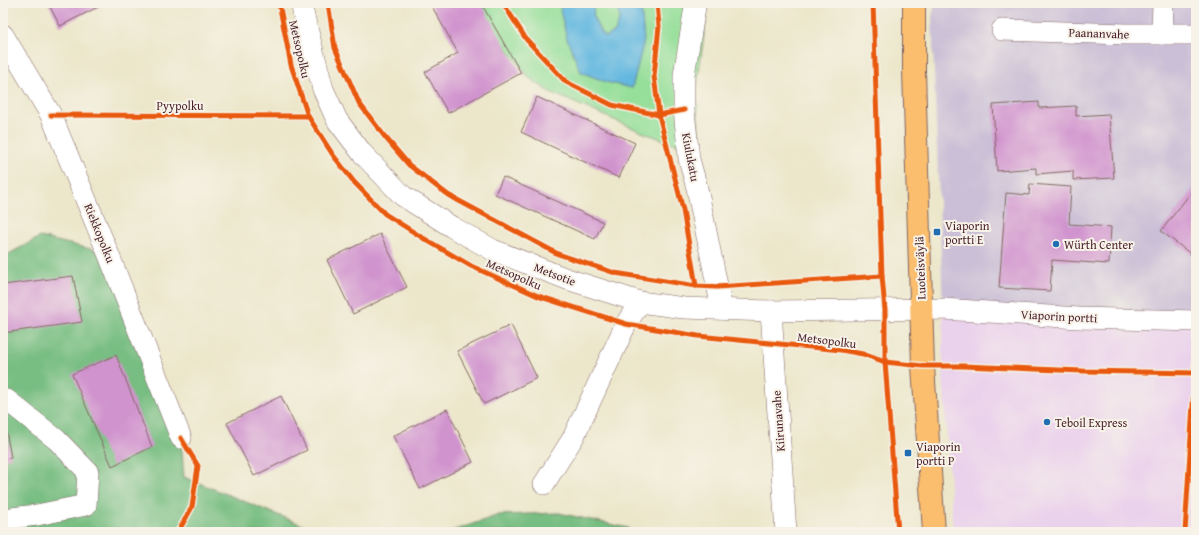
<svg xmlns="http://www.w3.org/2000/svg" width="1199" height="535" font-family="'Gentium Book Plus',serif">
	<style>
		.built { fill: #ead1ec }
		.industrial { fill: #cabfd6 }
		.green { fill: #96df9a; stroke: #707f62 }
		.forest { fill: #78be82; stroke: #616e56 }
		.water { fill: #64b8e0; stroke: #576c86 }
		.building { fill: #d093ce }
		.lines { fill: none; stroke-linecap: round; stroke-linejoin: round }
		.minor-casing { stroke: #836563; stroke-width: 22 }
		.major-casing { stroke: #836563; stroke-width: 24 }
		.minor { stroke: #fff; stroke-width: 21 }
		.major { stroke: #fabe6e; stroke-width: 22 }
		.cycleway-casing { stroke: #f7f3e8; stroke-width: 8 }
		.cycleway { stroke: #e8590c; stroke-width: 5 }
		.poi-dot { fill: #1f6fb2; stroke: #f7f3e8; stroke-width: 1.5 }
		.labels { text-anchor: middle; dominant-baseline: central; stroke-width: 4; stroke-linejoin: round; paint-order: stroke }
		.street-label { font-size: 12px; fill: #4a1f2b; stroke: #f7f3e8 }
		.poi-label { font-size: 12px; fill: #4a1f2b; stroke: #f7f3e8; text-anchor: start }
	</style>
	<rect width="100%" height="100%" fill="#f7f3e8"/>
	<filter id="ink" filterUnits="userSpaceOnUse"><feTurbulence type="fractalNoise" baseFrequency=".025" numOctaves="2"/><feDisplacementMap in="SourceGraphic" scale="8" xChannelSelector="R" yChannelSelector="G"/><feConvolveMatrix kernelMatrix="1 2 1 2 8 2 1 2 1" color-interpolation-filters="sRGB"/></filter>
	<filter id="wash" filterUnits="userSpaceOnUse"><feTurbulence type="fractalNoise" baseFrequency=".012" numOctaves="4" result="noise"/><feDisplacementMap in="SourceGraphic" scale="16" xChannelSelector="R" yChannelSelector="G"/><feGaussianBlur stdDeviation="0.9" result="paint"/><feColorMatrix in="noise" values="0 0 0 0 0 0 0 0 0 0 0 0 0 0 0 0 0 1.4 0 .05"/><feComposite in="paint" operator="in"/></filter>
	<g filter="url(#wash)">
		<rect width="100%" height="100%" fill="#ece7cb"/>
		<path class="built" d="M943 309 1196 321V532H953L943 375Z"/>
		<path class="industrial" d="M935 3H1196V321L943 309 932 17Z"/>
		<path class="green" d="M481 3H704L706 19 696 93 701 153 642 132 550 92 528 77 490 25Z"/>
		<g class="forest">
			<path d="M40 237 108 253 181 438 184 477 320 532H3V257Z"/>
			<path d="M559 513 628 528 630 532H449L499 515Z"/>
		</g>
		<path class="water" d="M563 3H594C592 18 596 25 605 37L615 32 620 17 614 3H640L641 4 644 41 632 88 606 82 581 72 567 39 560 10Z"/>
		<g id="blocks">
			<g class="building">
				<path d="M48 3H106L60 26Z"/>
				<path d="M430 3H481L521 73 448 113 425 72 458 53Z"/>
				<path d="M537 97 635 143 619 178 521 132Z"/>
				<path d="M1039 102V108L1076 106V116L1109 114 1114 178 1073 180V171L1036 174V168L997 171 993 105Z"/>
				<path d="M503 177 603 222 595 239 495 194Z"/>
				<path d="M1030 184 1071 187 1069 224 1111 227 1109 264 1052 260 1050 291 999 288 1006 193 1029 195Z"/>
				<path d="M1196 186V258L1161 231Z"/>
				<path d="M380 234 407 287 353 314 327 260Z"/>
				<path d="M73 276 82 322 3 333V285Z"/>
				<path d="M511 325 537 378 484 404 457 351Z"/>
				<path d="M116 355 152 447 112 466 72 374Z"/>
				<path d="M281 396 307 450 254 476 227 423Z"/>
				<path d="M447 409 473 462 420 489 393 436Z"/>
				<path d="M4 419 11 458 3 459V420Z"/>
			</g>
		</g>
	</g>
	<g filter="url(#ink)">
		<use href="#blocks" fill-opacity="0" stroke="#836563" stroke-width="1"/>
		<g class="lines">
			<g class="minor-casing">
				<g id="minor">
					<path d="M302 3 303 13 323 89 337 120 362 153 403 196 452 227 493 250 567 279 640 302 684 308 771 311 943 309 1079 318 1196 321"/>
					<path d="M694 3 695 7 684 75V110L689 159 697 188 722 309"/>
					<path d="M1002 30 1125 34H1196"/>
					<path d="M1162 34 1163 3"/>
					<path d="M3 35 51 115 108 253 181 438"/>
					<path d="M771 311 786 532"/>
					<path d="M3 400H7L57 440 88 472 86 505 37 515 3 519"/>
					<path d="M544 484 573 438 626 324 640 302"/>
				</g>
			</g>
			<g class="major-casing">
				<path id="major" d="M914 3V71L923 366 934 532"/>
			</g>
			<use href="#minor" class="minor"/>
			<use href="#major" class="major"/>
			<g class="cycleway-casing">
				<g id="cycleway">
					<path d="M279 3 291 65 308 116 333 155 354 182 385 214 423 238 471 266 538 296 626 324 698 336 841 350 863 354 885 362 923 366H963L1083 371 1196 373"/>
					<path d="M328 3 335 48 359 103 385 137 409 165 448 195 558 254 615 273 696 286 717 287 882 276"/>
					<path d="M503 3 526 39 566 82 612 105 659 115 684 110"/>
					<path d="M657 3 659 26 654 76 659 115 683 210 696 286"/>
					<path d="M873 3 882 276 885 310V362L898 532"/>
					<path d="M51 115 308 116"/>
					<path d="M178 532 192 507 198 466 181 438"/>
					<path d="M1185 532 1195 373 1196 333"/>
				</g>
			</g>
			<use href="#cycleway" class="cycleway"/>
		</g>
	</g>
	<g class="poi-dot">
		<rect x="933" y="228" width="8" height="8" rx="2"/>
		<circle cx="1056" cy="244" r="4"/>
		<circle cx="1047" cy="422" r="4"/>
		<rect x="904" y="449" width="8" height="8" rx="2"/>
	</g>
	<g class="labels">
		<g class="street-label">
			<text transform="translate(1099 33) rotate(2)">Paananvahe</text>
			<text transform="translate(300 49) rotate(77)">Metsopolku</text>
			<text x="180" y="105">Pyypolku</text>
			<text transform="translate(691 157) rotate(79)">Kiulukatu</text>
			<text transform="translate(100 233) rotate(68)">Riekkopolku</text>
			<text transform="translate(920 268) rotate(-92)">Luoteisväylä</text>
			<text transform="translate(514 274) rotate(24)">Metsopolku</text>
			<text transform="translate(555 274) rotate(21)">Metsotie</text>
			<text transform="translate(1059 316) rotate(3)">Viaporin portti</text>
			<text transform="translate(827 340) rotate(7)">Metsopolku</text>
			<text transform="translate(778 421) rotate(-94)">Kiirunavahe</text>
		</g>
		<g class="poi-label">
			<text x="945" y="225">Viaporin<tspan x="945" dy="14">portti E</tspan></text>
			<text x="1064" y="244">Würth Center</text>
			<text x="1055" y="422">Teboil Express</text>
			<text x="916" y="446">Viaporin<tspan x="916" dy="14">portti P</tspan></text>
		</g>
	</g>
	<rect width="1199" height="535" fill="none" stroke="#f7f3e8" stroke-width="16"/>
</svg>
